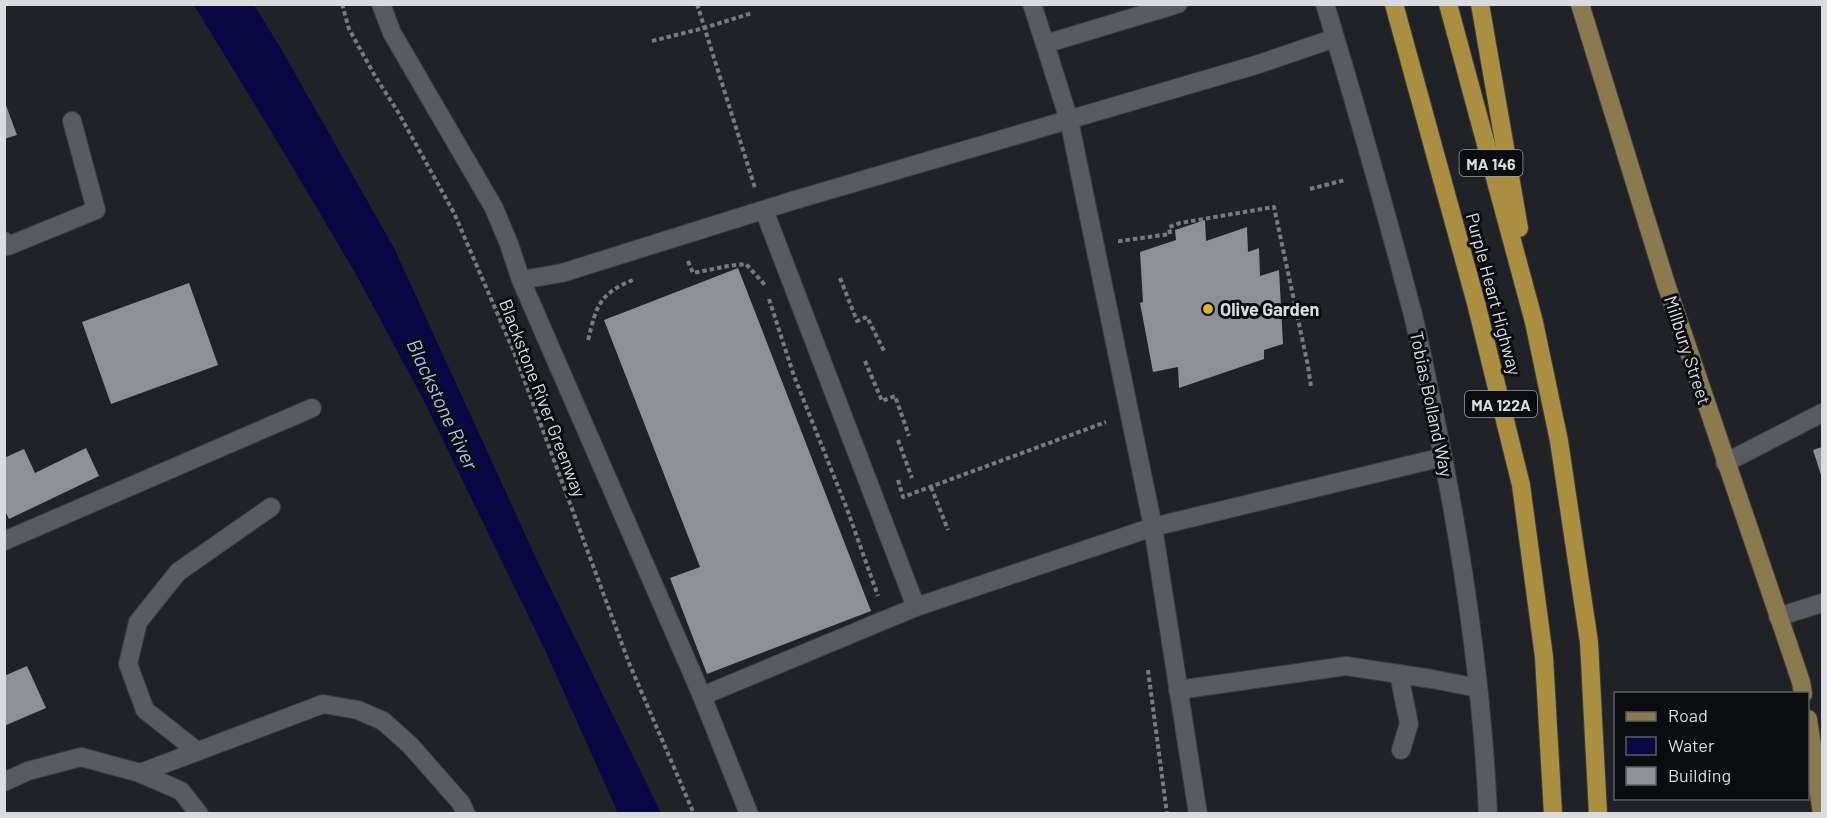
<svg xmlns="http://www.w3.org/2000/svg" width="1827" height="818" font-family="Barlow,sans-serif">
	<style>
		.water { fill: #0b0644 }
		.building { fill: #8e9098 }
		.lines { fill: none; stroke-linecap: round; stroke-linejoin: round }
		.minor-casing { stroke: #3c3e42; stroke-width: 20 }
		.major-casing { stroke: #3c3e42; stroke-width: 20 }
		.highway-casing { stroke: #3c3e42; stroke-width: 20 }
		.path { stroke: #797a7f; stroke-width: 4; stroke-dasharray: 4.5 3; stroke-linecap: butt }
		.minor { stroke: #595b62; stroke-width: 18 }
		.major { stroke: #8a7a4e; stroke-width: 18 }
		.highway { stroke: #aa8f41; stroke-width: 18 }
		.poi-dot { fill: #dbb233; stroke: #0b0c0f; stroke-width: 2 }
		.labels { text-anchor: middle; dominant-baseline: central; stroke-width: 6; stroke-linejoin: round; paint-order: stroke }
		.shield { fill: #0b0c0f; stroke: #9b9da1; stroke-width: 1.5 }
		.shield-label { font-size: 16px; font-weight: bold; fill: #d9dbdf }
		.street-label { font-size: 18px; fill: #d9dbdf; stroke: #0b0c0f }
		.poi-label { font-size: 18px; font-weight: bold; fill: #d9dbdf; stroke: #0b0c0f; text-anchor: start }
		.water-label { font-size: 20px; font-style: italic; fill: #afbdf6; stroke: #0b0c0f }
	</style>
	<rect width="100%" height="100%" fill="#212228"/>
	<path class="water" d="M194 5H254L280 47 394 248 542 571 661 813H618L545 650 423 399 357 276 286 156Z"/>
	<g class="building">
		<path d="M4 100 17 135 4 139Z"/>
		<path d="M1205 220 1206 241 1247 227 1248 252 1259 248 1260 276 1279 270 1283 344 1264 350V359L1179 388 1178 367 1153 372 1140 303 1143 302 1140 252 1176 240 1175 230Z"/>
		<path d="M738 268 871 611 707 674 670 578 700 567 604 320Z"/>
		<path d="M189 283 218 365 111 404 82 322Z"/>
		<path d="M1822 447V478L1813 450Z"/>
		<path d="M86 448 99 476 9 519 4 509V458L24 449 35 473Z"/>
		<path d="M27 666 46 708 4 726V676Z"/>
	</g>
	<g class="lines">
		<g class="minor-casing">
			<g id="minor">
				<path d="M381 4 392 33 494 208 509 244 521 280 702 696"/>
				<path d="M1032 4 1045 44"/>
				<path d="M1178 4 1045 44 1069 120 1153 527 1443 457"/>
				<path d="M1325 4C1356 106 1385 208 1412 311 1421 346 1427 382 1435 417 1462 548 1482 680 1488 814"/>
				<path d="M764 210 916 607 1153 527 1198 814"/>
				<path d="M4 241 8 246 96 210 72 121"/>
				<path d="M521 280 562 273 795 200 1259 64 1335 38"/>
				<path d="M1725 463 1822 413"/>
				<path d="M4 541 312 408"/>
				<path d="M1778 617 1822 603"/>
				<path d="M1399 674 1409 724 1401 750"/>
				<path d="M1178 690 1346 666 1432 679 1478 688"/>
				<path d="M197 751 145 710 128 664 138 622 178 572 271 507"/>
				<path d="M140 773 323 704 358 710 383 721 410 745 461 803 466 814"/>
				<path d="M4 782 28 771 81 757 140 773 181 791 199 814"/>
				<path d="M749 814 702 696 916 607"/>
			</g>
		</g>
		<g class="major-casing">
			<g id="major">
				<path d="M1580 4 1666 284 1801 682 1803 694"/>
				<path d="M1808 719 1822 814"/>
			</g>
		</g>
		<g class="highway-casing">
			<g id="highway">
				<path d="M1394 4 1476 303 1521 485 1544 657 1553 814"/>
				<path d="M1448 4 1534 322 1559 441 1589 642 1598 814"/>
				<path d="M1480 4 1519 228"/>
			</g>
		</g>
		<g class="path">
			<path d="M342 4 349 29 375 76 398 112 454 213 514 352 629 663 694 814"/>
			<path d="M697 4 755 188"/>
			<path d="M652 41 704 28 752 13"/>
			<path d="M1310 189 1345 180"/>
			<path d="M1120 243V241L1170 234 1169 227 1180 223 1274 207 1308 366 1311 387"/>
			<path d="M688 261 693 273 728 266 746 264 765 285"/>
			<path d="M840 278 857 321 867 317 885 353"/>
			<path d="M769 299 794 376 847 509 878 596"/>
			<path d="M588 340C597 304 599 294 635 279"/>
			<path d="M865 361 882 401 895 396 909 436"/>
			<path d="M898 440 912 478"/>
			<path d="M898 480 903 497 1106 422"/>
			<path d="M931 487 948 530"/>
			<path d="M1148 670 1167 814"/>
		</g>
		<use href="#minor" class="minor"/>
		<use href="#major" class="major"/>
		<use href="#highway" class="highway"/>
	</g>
	<circle class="poi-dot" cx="1208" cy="309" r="6"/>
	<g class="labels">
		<g class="shield">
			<rect x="1459.5" y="150" width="63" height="26" rx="4.5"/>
			<rect x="1465" y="391" width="72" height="26" rx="4.5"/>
		</g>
		<g class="shield-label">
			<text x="1491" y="163">MA 146</text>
			<text x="1501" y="404">MA 122A</text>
		</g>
		<g class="street-label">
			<text transform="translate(1494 294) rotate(75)">Purple Heart Highway</text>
			<text transform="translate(1688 350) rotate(72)">Millbury Street</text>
			<text transform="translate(543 398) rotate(69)">Blackstone River Greenway</text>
			<text transform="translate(1432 404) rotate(78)">Tobias Bolland Way</text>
		</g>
		<g class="poi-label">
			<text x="1220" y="309">Olive Garden</text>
		</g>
		<g class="water-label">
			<text transform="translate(443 404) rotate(65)">Blackstone River</text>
		</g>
	</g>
	<rect width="1827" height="818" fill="none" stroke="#d9dbdf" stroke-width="12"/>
	<rect x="1614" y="692" width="195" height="108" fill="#0b0c0f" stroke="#5d5f62" stroke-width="1.5"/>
	<rect x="1626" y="712" width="30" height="9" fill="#8a7a4e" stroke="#5d5f62" stroke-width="1.5"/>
	<text x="1668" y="722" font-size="18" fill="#d9dbdf">Road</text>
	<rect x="1626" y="737" width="30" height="18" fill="#0b0644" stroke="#5d5f62" stroke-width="1.5"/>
	<text x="1668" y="752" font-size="18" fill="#d9dbdf">Water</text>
	<rect x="1626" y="767" width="30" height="18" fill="#8e9098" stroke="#5d5f62" stroke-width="1.5"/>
	<text x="1668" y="782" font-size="18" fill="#d9dbdf">Building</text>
</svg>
